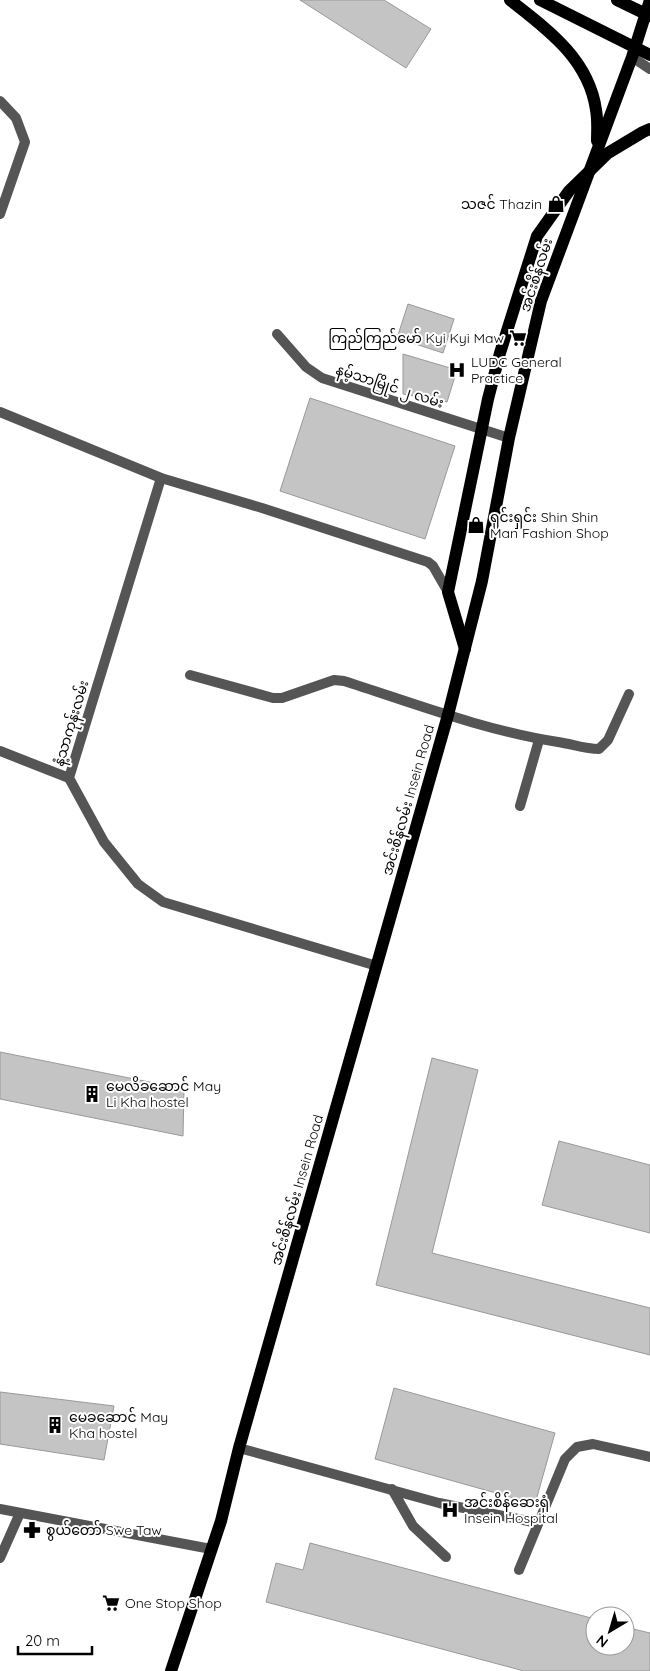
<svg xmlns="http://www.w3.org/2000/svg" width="650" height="1671" font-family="Quicksand,'Noto Sans Myanmar',sans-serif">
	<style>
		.building { fill: #c4c4c4; stroke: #999 }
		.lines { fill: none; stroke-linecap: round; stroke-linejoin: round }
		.lane { stroke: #555; stroke-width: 10 }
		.street { stroke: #555; stroke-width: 10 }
		.primary { stroke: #000; stroke-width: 12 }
		.labels { text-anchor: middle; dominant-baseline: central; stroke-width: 4; stroke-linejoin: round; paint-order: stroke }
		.poi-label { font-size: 14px; fill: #000; stroke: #fff; text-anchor: start }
		.street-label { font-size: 14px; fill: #000; stroke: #fff }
	</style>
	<rect width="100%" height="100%" fill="#fff"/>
	<g class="building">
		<path d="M300 0H384L431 29 406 68Z"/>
		<path d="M408 304 454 319 443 353 397 338Z"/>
		<path d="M403 354 457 370 447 402 403 394Z"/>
		<path d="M310 398 455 446 425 539 280 491Z"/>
		<path d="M0 1052 184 1089 183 1136 0 1099Z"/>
		<path d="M432 1058 478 1070 432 1253 650 1308V1355L376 1285Z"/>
		<path d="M559 1141 650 1165V1233L542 1205Z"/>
		<path d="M394 1388 555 1433 535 1504 375 1459Z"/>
		<path d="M0 1392 114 1406 104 1460 0 1444Z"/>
		<path d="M310 1543 595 1619V1646H625V1627L650 1633V1671H524L266 1602 276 1563 303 1570Z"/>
	</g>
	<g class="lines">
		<g class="lane">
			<path d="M190 675 273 698H282L334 680 344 681C413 703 486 731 558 742 572 744 585 749 599 749L608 740 629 694"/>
			<path d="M520 806 539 740"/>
			<path d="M239 1448 439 1503 538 1523"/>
			<path d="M392 1489 413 1526 446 1557"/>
			<path d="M519 1570 565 1459 577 1447 593 1444 650 1457"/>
		</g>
		<g class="street">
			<path d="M632 57 650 69"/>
			<path d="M0 101 16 118 25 142 0 214"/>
			<path d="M277 334 306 367 322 378 509 438"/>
			<path d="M0 412 161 478 262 508 428 562 433 566 448 592"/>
			<path d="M161 478 69 778 104 842 138 884 163 902 377 966"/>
			<path d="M0 751 69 778"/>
			<path d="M0 1509 211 1549"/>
			<path d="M0 1558 20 1513"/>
		</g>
		<g class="primary">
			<path d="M510 0C547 29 589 59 596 110 598 120 597 131 597 141"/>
			<path d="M540 0 650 55"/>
			<path d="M617 0 650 16"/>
			<path d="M465 649 448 592 488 399 500 353 537 236 569 191 608 153 643 132 650 129"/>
			<path d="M171 1671 221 1521 239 1448 448 715 482 581 509 438 541 301 632 57 650 0"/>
		</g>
	</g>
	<defs>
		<g id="shop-bare" transform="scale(1.35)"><path d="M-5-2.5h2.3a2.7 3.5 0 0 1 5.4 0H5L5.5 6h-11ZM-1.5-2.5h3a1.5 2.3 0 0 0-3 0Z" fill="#000" stroke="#fff" stroke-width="2.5" paint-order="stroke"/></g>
		<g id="supermarket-bare" transform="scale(1.35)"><path d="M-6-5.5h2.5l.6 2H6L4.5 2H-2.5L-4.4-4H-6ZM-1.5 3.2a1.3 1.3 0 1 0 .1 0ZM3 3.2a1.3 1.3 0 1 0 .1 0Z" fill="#000" stroke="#fff" stroke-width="2.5" paint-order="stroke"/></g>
		<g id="hospital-bare" transform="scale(1.35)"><path d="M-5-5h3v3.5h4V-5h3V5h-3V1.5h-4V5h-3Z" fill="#000" stroke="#fff" stroke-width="2.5" paint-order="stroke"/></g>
		<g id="building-bare" transform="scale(1.35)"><path d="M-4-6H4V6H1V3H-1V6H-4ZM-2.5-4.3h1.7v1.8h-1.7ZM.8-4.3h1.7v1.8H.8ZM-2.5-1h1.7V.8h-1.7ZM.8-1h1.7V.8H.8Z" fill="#000" stroke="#fff" stroke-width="2.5" paint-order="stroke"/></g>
		<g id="pharmacy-bare" transform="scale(1.35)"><path d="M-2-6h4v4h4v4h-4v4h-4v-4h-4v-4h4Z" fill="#000" stroke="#fff" stroke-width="2.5" paint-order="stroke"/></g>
	</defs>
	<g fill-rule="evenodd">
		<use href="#shop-bare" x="556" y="204"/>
		<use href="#supermarket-bare" x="518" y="338"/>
		<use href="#hospital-bare" x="457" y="370"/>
		<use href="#shop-bare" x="476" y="525"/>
		<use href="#building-bare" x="92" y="1094"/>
		<use href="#building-bare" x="55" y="1425"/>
		<use href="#hospital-bare" x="450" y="1510"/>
		<use href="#pharmacy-bare" x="32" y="1530"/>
		<use href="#supermarket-bare" x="111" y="1603"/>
	</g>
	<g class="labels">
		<g class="poi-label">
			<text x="542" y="204" text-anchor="end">သဇင် Thazin</text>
			<text x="504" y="338" text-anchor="end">ကြည်ကြည်မော် Kyi Kyi Maw</text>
			<text x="471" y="362">LUDC General<tspan x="471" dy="16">Practice</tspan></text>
			<text x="490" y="517">ရှင်းရှင်း Shin Shin<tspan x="490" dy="16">Man Fashion Shop</tspan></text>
			<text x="106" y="1086">မေလိခဆောင် May<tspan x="106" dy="16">Li Kha hostel</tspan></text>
			<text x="69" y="1417">မေခဆောင် May<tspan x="69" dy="16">Kha hostel</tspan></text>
			<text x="464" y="1502">အင်းစိန်ဆေးရုံ<tspan x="464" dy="16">Insein Hospital</tspan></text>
			<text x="46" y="1530">စွယ်တော် Swe Taw</text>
			<text x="125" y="1603">One Stop Shop</text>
		</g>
		<g class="street-label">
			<text transform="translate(536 275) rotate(-72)">အင်းစိန်လမ်း</text>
			<text transform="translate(390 386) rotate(18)">နမ့်သာမြိုင် ၂ လမ်း</text>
			<text transform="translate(71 723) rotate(-73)">နံ့သာကုန်းလမ်း</text>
			<text transform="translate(408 800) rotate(-74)">အင်းစိန်လမ်း Insein Road</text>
			<text transform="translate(297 1190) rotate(-74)">အင်းစိန်လမ်း Insein Road</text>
		</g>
	</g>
	<g transform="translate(610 1631) rotate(218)"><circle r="24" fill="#ffffff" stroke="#999999"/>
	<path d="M0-4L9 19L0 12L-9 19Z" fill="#000000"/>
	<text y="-8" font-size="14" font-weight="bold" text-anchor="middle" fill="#000000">N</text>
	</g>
	<path d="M18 1646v8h74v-8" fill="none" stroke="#000000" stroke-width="2.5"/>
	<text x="25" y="1646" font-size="15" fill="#000000" stroke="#ffffff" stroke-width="4" paint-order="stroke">20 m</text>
</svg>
